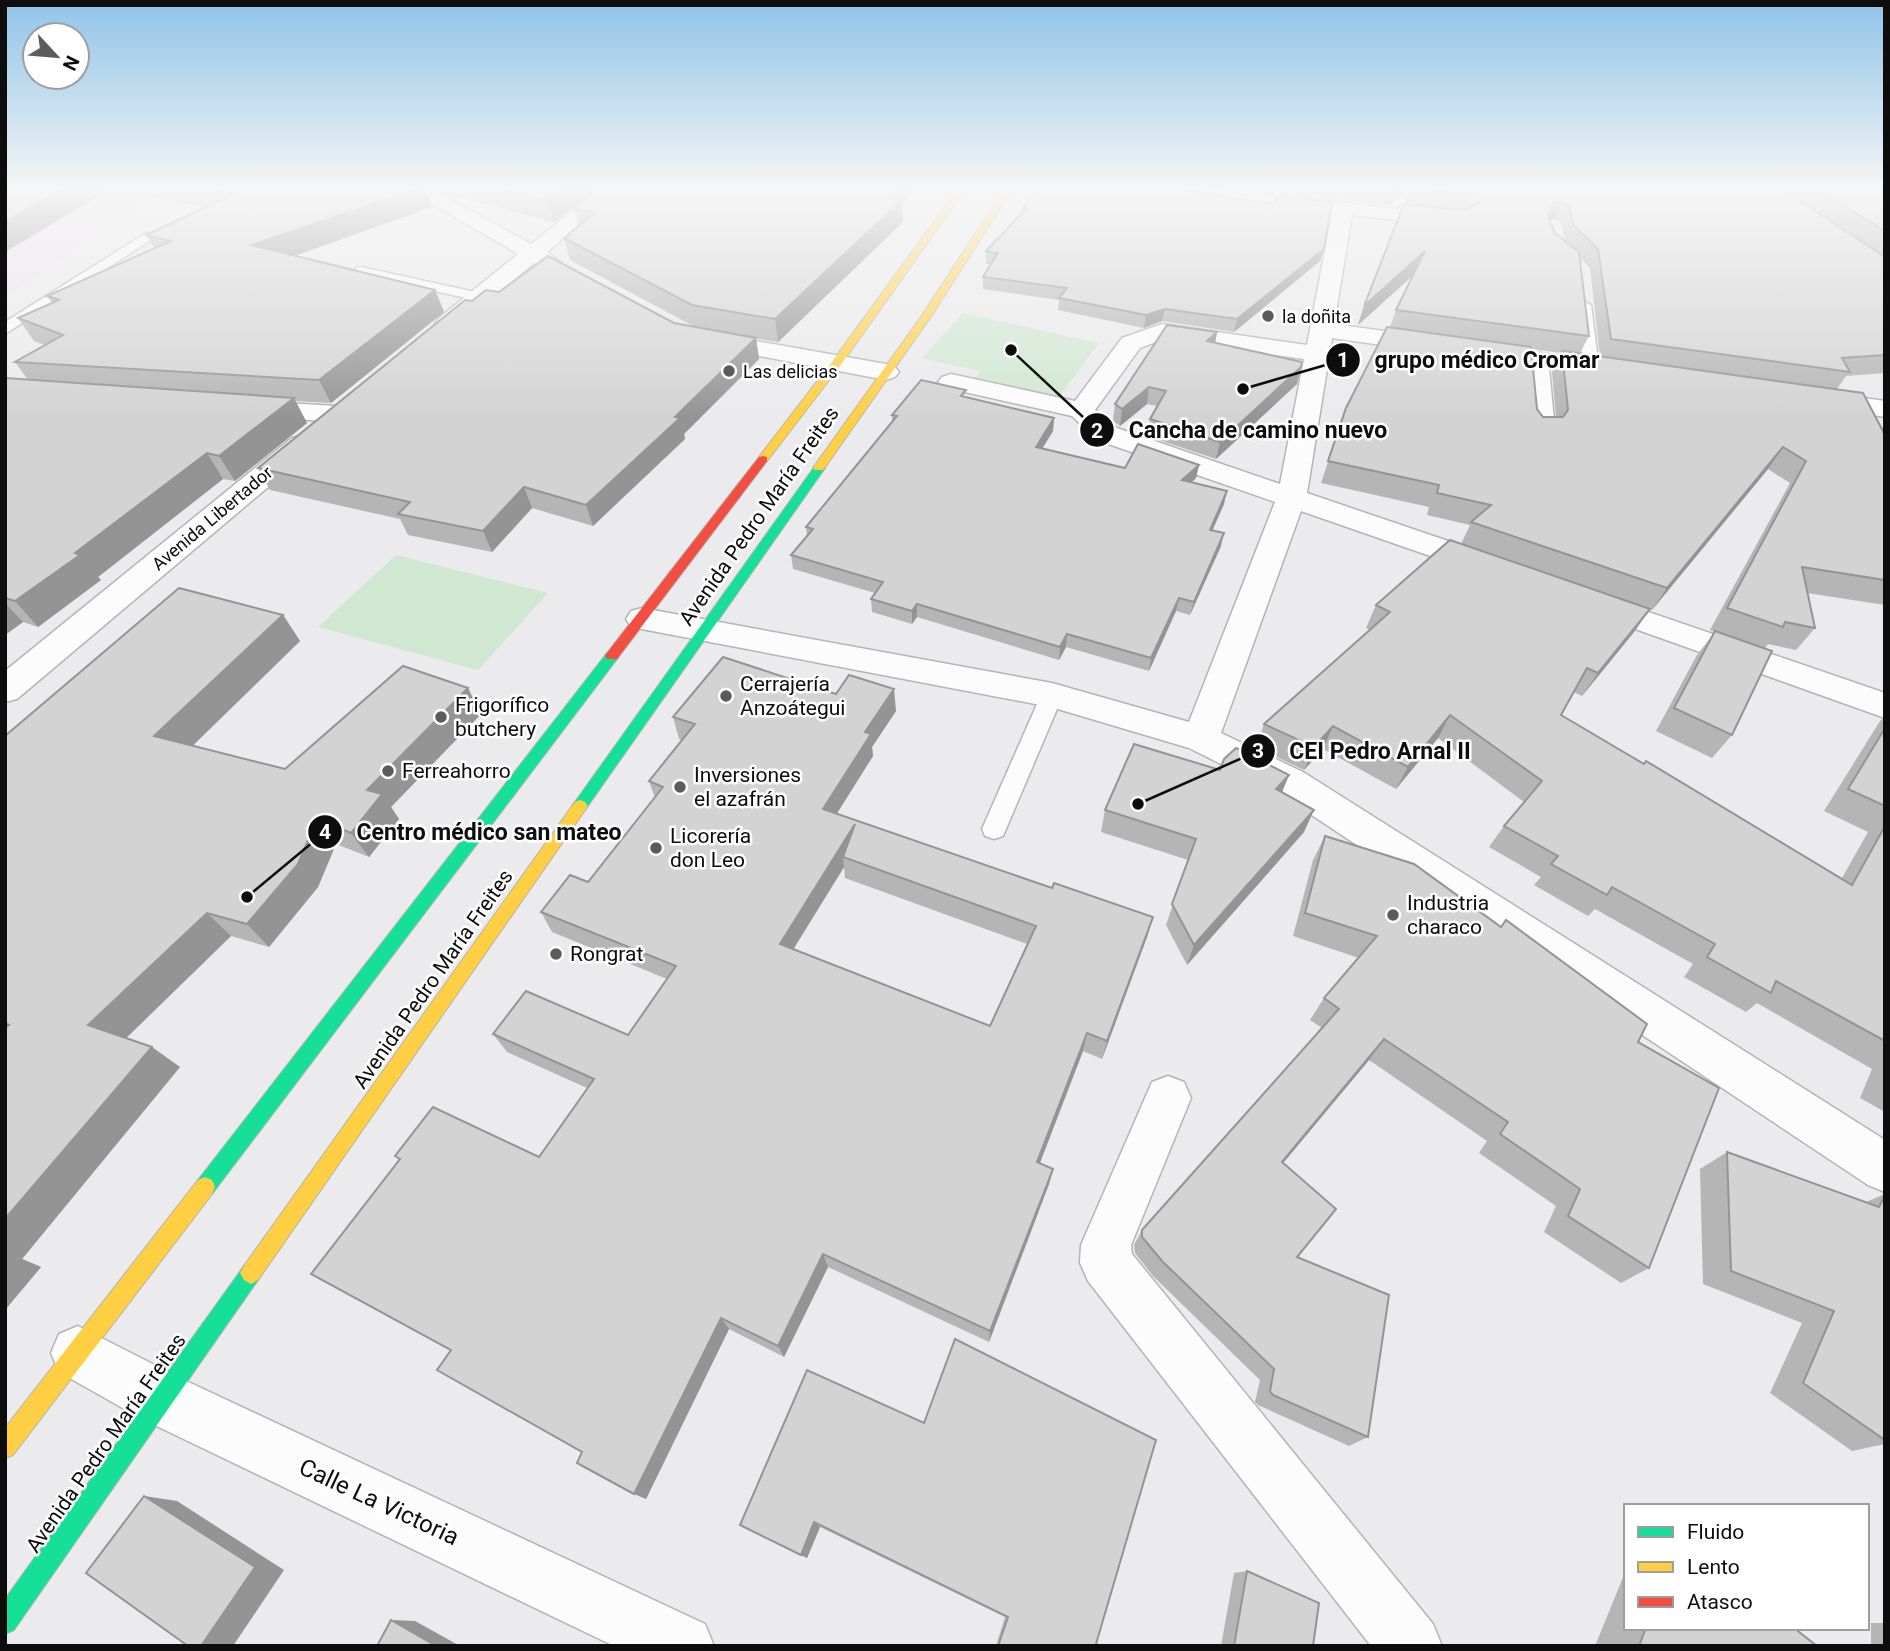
<svg xmlns="http://www.w3.org/2000/svg" width="1890" height="1651" font-family="Roboto,sans-serif">
	<style>
		.education { fill: #ece1eb }
		.green { fill: #d0e7d1 }
		.lines { fill: none; stroke-linecap: round; stroke-linejoin: round }
		.lane-casing { stroke: #b4b4b5; stroke-width: 3 }
		.street-casing { stroke: #b4b4b5; stroke-width: 3 }
		.fast-casing { stroke: #b4b4b5; stroke-width: 2 }
		.slow-casing { stroke: #b4b4b5; stroke-width: 2 }
		.jam-casing { stroke: #b4b4b5; stroke-width: 2 }
		.lane { fill: #fcfcfc; fill-rule: evenodd }
		.street { fill: #fcfcfc; fill-rule: evenodd }
		.fast { fill: #16e098; fill-rule: evenodd }
		.slow { fill: #ffcf43; fill-rule: evenodd }
		.jam { fill: #f24e42; fill-rule: evenodd }
		.wall { fill: #b6b5b6; fill-rule: evenodd }
		.shaded-wall { fill: #949494 }
		.building { fill: #d4d3d4; stroke: #949494; stroke-width: 2; fill-rule: evenodd }
		.poi-dot { fill: #5b5a5c; stroke: #fff; stroke-width: 2.5 }
		.labels { text-anchor: middle; dominant-baseline: central; stroke-width: 5; stroke-linejoin: round; paint-order: stroke }
		.far-poi-label { font-size: 18px; fill: #0d0d0e; stroke: #fff; text-anchor: start }
		.far-street-label { font-size: 18px; fill: #0d0d0e; stroke: #fff }
		.street-label { font-size: 21px; fill: #0d0d0e; stroke: #fff }
		.poi-label { font-size: 21px; fill: #0d0d0e; stroke: #fff; text-anchor: start }
		.near-street-label { font-size: 24px; fill: #0d0d0e; stroke: #fff }
		.leader { fill: none; stroke: #0d0d0e; stroke-width: 2.5 }
		.callout-dot { fill: #0d0d0e; stroke: #fff; stroke-width: 2.5 }
		.mark-label { font-size: 21px; text-anchor: middle; font-weight: bold; fill: #fff }
		.callout-label { font-size: 23px; text-anchor: middle; font-weight: bold; fill: #0d0d0e; stroke: #fff; stroke-width: 5; stroke-linejoin: round; paint-order: stroke }
	</style>
	<rect width="100%" height="100%" fill="#ebeaec"/>
	<path class="education" d="M5 187H53L159 194 5 297Z"/>
	<g class="green">
		<path d="M963 313 1099 343 1058 398 974 378 980 371 922 358Z"/>
		<path d="M396 555 548 593 478 670 318 627Z"/>
	</g>
	<g class="lines">
		<g class="lane-casing">
			<g id="lane">
				<path d="M146 233 151 234V240L5 334V322Z"/>
				<path d="M361 267 480 293 487 297 480 301 356 274V268Z"/>
				<path d="M1584 301 1591 305 1599 367 1591 372 1583 367 1577 305Z"/>
				<path d="M1052 687 1060 689 1063 695 1006 829 1003 836 994 839 985 836 982 829 1041 695 1044 689Z"/>
			</g>
		</g>
		<g class="street-casing">
			<g id="street">
				<path d="M403 187H427L531 244 602 187H624L547 252 563 264 560 269 552 271 534 263 455 328H439L435 323 439 318 518 254Z"/>
				<path d="M1151 187H1210L1458 216 1461 220 1451 226 1352 215 1334 324 1618 364 1622 369 1618 374 1609 377 1549 368 1555 430 1552 436H1532L1529 430 1524 365 1332 338 1307 493 1501 559 1505 566 1501 573 1490 576 1479 573 1301 511 1221 733 1303 772 1885 1140V1192L1868 1185 1277 792 1189 748 1051 707 631 627 626 619 631 611 642 608 1052 683 1189 722 1275 502 1097 440 1072 416 942 387 938 382 942 377 951 374 1075 401 1122 338 1162 324 1307 345 1332 213 1161 193ZM1164 339 1304 359 1280 484 1117 428 1095 410 1140 348Z"/>
				<path d="M705 332 886 364 895 367 899 372 895 377 886 380 696 344 693 339 696 334Z"/>
				<path d="M1818 391 1885 401V417L1809 405 1805 399 1809 393Z"/>
				<path d="M248 401 337 406 346 408 350 414 346 420 337 422 239 415 235 409 239 403Z"/>
				<path d="M302 436 312 438 316 444 312 450 17 699 5 702V671L292 438Z"/>
				<path d="M1593 593 1885 693V718L1582 610 1577 603 1582 596Z"/>
				<path d="M1168 1076 1184 1082 1191 1098 1131 1245 1132 1254 1433 1624 1442 1646H1371L1088 1281 1080 1263 1081 1245 1152 1082Z"/>
				<path d="M78 1326 182 1379 705 1624 714 1646H614L142 1419 59 1372 51 1353 59 1334Z"/>
			</g>
		</g>
		<g class="fast-casing">
			<g id="fast">
				<path d="M819 465 825 468 585 810H575L572 806 575 802 815 466Z"/>
				<path d="M612 651 617 653 619 656 617 659 212 1194 205 1197 198 1194 195 1187 198 1180 607 653Z"/>
				<path d="M251 1262 258 1266 262 1273 258 1280 14 1630 5 1634V1599L244 1266Z"/>
			</g>
		</g>
		<g class="slow-casing">
			<g id="slow">
				<path d="M959 187H967L840 366 767 461H759V457L832 362Z"/>
				<path d="M1006 187H1014L930 318 823 470H815L813 468 921 317Z"/>
				<path d="M580 800 585 802 588 806 585 810 258 1280 251 1284 244 1280 240 1273 244 1266 575 802Z"/>
				<path d="M205 1177 212 1180 215 1187 212 1194 13 1455 5 1458V1428L198 1180Z"/>
			</g>
		</g>
		<g class="jam-casing">
			<path id="jam" d="M763 456 767 457V461L617 659H607L605 656 607 653 759 457Z"/>
		</g>
		<use href="#lane" class="lane"/>
		<use href="#street" class="street"/>
		<use href="#fast" class="fast"/>
		<use href="#slow" class="slow"/>
		<use href="#jam" class="jam"/>
	</g>
	<g class="wall">
		<path d="M5 187H425L432 207 295 256 435 290 444 312 331 403 295 401 307 423 235 481 223 479 98 577 101 580 38 627 23 622 5 635V378L28 380 15 362 45 345 34 341 18 318 52 303 47 296 154 248 146 235 205 207 110 189 5 252Z"/>
		<path d="M432 187H598L554 222 459 197 455 199Z"/>
		<path d="M1036 187H1166L1324 249 1320 261 1234 332 1162 321 1144 328 1058 310 1059 300 983 289V277L991 264H986V251L1023 212V208L1040 188H1036Z"/>
		<path d="M1286 187H1411L1389 205 1284 193Z"/>
		<path d="M1411 187H1885V373L1846 376 1837 389 1885 435V605L1807 593 1815 628 1796 650 1768 644 1765 648 1732 735 1712 758 1656 731 1697 655 1715 632 1710 630 1790 483 1768 469 1652 610 1650 609 1634 632 1582 696 1574 692 1561 715 1643 764 1646 761 1842 878 1868 832 1824 811 1880 721 1885 716V1112L1860 1098 1872 1069 1757 1003 1746 1012 1684 977 1693 964 1595 909 1588 916 1534 885 1541 877 1489 847 1504 826 1524 802 1438 738 1396 789 1323 749 1304 770 1256 747 1264 724 1370 630 1366 628 1376 605 1461 544 1470 525 1427 515 1429 507 1321 483 1346 408 1390 327 1396 310 1413 275 1358 325 1364 306 1405 204ZM1554 219 1562 224 1564 240 1555 233 1550 220ZM1580 258 1590 268 1600 356 1580 353 1589 336ZM1531 349 1561 353 1552 372 1556 417H1543L1537 409Z"/>
		<path d="M902 203 903 222 778 342 747 337 756 338 759 359 684 434 685 439 593 526 532 508 492 552 408 535 400 519 270 490 258 468 472 301 674 323 695 327 570 260 564 238 579 226 574 208Z"/>
		<path d="M1217 332 1215 343 1301 367 1297 384 1216 459 1147 436 1150 419 1157 406 1147 404 1120 426 1113 421 1115 404Z"/>
		<path d="M966 397 1054 418 1053 431 1042 449 1125 468 1199 465 1196 478 1192 482 1224 504 1212 530 1221 546 1190 615 1176 611 1149 671 1066 647 1059 660 917 617 912 624 872 612 871 599 875 593 793 569 791 555 807 536 806 527 892 423V415Z"/>
		<path d="M283 615 300 641 192 746 285 769 481 714 391 807 399 819 369 857 336 844 318 887 269 947 231 936 126 1038 180 1067 22 1259 41 1267 5 1310V736Z"/>
		<path d="M836 694 896 711 872 747 873 756 836 814 1052 888 1153 917 1147 937 1102 1059 1083 1051 1040 1163 1053 1169 1049 1184 989 1342 828 1267 784 1357 729 1329 646 1499 582 1452 451 1350 399 1160 395 1156 539 1157 587 1088 507 1052 493 1034 628 1035 667 979 552 932 541 912 588 882 655 798 649 781 682 740 679 739 673 717ZM844 867 845 878 1027 944 990 1026 793 950Z"/>
		<path d="M1220 770 1289 775 1282 792 1304 832 1187 965 1166 925 1188 860 1101 832 1105 810Z"/>
		<path d="M1325 836 1638 1042 1649 1268 1621 1283 1544 1232 1556 1206 1479 1153 1487 1141 1369 1060 1283 1163 1297 1257 1368 1437 1349 1446 1258 1405 1255 1402 1260 1380 1153 1276 1135 1253 1134 1245 1142 1230 1322 1028 1310 1020 1324 998 1359 958 1293 936 1313 860Z"/>
		<path d="M1727 1152 1866 1202 1885 1194V1444L1852 1451 1770 1393 1802 1323 1703 1284 1700 1169Z"/>
		<path d="M807 1370 1096 1644 1100 1646H996L1005 1617 820 1527 807 1558 740 1525Z"/>
		<path d="M1626 1570V1628H1794L1817 1646H1595Z"/>
		<path d="M1247 1571 1313 1646H1221L1234 1573Z"/>
		<rect x="1871" y="1623" width="14" height="23"/>
	</g>
	<g class="shaded-wall">
		<path d="M66 187H108L110 189 5 252V222Z"/>
		<path d="M422 187H425L432 207 262 267 251 245Z"/>
		<path d="M451 187H456L459 197 455 199Z"/>
		<path d="M567 187H598L554 222 548 201Z"/>
		<path d="M897 187H920L902 203 903 222 778 342 775 319 885 197Z"/>
		<path d="M1394 187H1411L1389 205Z"/>
		<path d="M1562 201 1554 219 1546 221 1553 203Z"/>
		<path d="M1324 249 1320 261 1234 332 1237 319Z"/>
		<path d="M1425 251 1419 270 1358 325 1364 306Z"/>
		<path d="M435 290 444 312 331 403 319 380Z"/>
		<path d="M1165 309 1162 321 1144 328 1146 315Z"/>
		<path d="M1217 332 1214 349 1207 341Z"/>
		<path d="M756 338 759 359 684 434 685 439 593 526 586 505Z"/>
		<path d="M1301 367 1297 384 1216 459 1220 442Z"/>
		<path d="M1149 387 1147 404 1120 426 1122 409Z"/>
		<path d="M294 398 307 423 235 481 219 456Z"/>
		<path d="M1054 418 1053 431 1035 460 1036 447Z"/>
		<path d="M1783 447 1768 469 1652 610 1667 588Z"/>
		<path d="M207 453 223 479 98 577 101 580 38 627 15 601 75 553Z"/>
		<path d="M1199 465 1196 478 1180 493 1182 480Z"/>
		<path d="M524 487 532 508 492 552 483 531Z"/>
		<path d="M1227 491 1224 504 1207 543 1210 530Z"/>
		<path d="M1224 533 1221 546 1190 615 1194 602Z"/>
		<path d="M1179 598 1176 611 1149 671 1151 658Z"/>
		<path d="M5 603 23 622 5 635Z"/>
		<path d="M917 604V617L912 624V611Z"/>
		<path d="M1650 609 1634 632 1582 696 1598 673Z"/>
		<path d="M283 615 300 641 176 762 154 736Z"/>
		<path d="M1067 634 1066 647 1059 660 1060 647Z"/>
		<path d="M468 688 481 714 391 807 399 819 369 857 351 833 367 790Z"/>
		<path d="M894 689 896 711 872 747 873 756 826 831 823 809 865 732Z"/>
		<path d="M1450 715 1438 738 1396 789 1408 767Z"/>
		<path d="M1333 726 1323 749 1304 770 1314 747Z"/>
		<path d="M1289 775 1280 797 1276 789Z"/>
		<path d="M1314 810 1304 832 1187 965 1194 945Z"/>
		<path d="M317 819 336 844 318 887 269 947 247 924Z"/>
		<path d="M855 824 843 857 844 867 784 964 780 944Z"/>
		<path d="M207 913 231 936 118 1046 88 1025Z"/>
		<path d="M1153 917 1147 937 1102 1059 1107 1041Z"/>
		<path d="M1087 1033 1083 1051 1034 1178 1037 1162Z"/>
		<path d="M1384 1039 1369 1060 1269 1180 1282 1162Z"/>
		<path d="M152 1047 180 1067 22 1259 41 1267 5 1310V1219Z"/>
		<path d="M1053 1169 1049 1184 989 1342 990 1331Z"/>
		<path d="M823 1254 828 1267 784 1357 778 1346Z"/>
		<path d="M721 1318 729 1329 646 1499 634 1494Z"/>
		<path d="M144 1496 177 1501 284 1570 233 1646H201Z"/>
		<path d="M814 1522 820 1527 807 1558 801 1555Z"/>
		<path d="M391 1620 415 1621 460 1646H436Z"/>
	</g>
	<g class="building">
		<path d="M5 187H66L5 222Z"/>
		<path d="M195 187H422L251 245 435 290 319 380 15 362 63 335 18 318 59 300 47 296 171 241 146 235 234 194Z"/>
		<path d="M493 187H567L548 201Z"/>
		<path d="M599 187H897L885 197 902 200 775 319 692 305 564 238 594 213 574 208Z"/>
		<path d="M1041 187H1166L1273 204 1278 196 1332 202 1324 249 1237 319 1165 309 1146 315 1059 298 1067 288 983 277 998 253 986 251 1026 209 1023 208Z"/>
		<path d="M1411 187H1779L1885 257V355L1842 358 1850 372 1611 339 1598 249 1573 225 1570 206 1562 201 1553 203 1548 217 1555 233 1579 252 1589 336 1396 310 1425 251 1364 306 1404 204 1466 210 1479 202 1474 195 1410 188Z"/>
		<path d="M1813 187H1885V231Z"/>
		<path d="M548 256 674 323 756 338 675 417 680 418 586 505 524 487 483 531 398 514 410 502 258 468 465 300 472 301 486 290 499 292Z"/>
		<path d="M1167 325 1217 332 1207 341 1302 362 1301 367 1220 442 1150 419 1166 391 1149 387 1122 409 1115 404Z"/>
		<path d="M1387 327 1531 347 1537 409 1543 417H1563L1568 410 1562 351 1863 393 1885 435V580L1802 567 1815 628 1785 622 1783 627 1727 608 1806 461 1783 447 1667 588 1471 522 1491 505 1437 493 1439 485 1328 461 1346 408Z"/>
		<path d="M5 378 294 398 219 456 207 453 75 553 80 555 15 601 5 598Z"/>
		<path d="M921 380 966 390 961 396 1054 418 1036 447 1125 468 1138 444 1199 465 1182 480 1227 491 1210 530 1224 533 1194 602 1179 598 1151 658 1067 634 1060 647 917 604 912 611 871 599 883 582 791 555 813 529 806 527 897 416 892 415Z"/>
		<path d="M1450 540 1650 609 1598 673 1587 668 1561 715 1644 764 1646 761 1852 885 1885 826V1041L1776 981 1771 993 1707 957 1715 944 1612 887 1607 895 1551 864 1558 856 1504 826 1542 781 1450 715 1408 767 1333 726 1314 747 1264 724 1390 612 1376 605Z"/>
		<path d="M179 588 283 615 154 736 285 769 403 666 468 688 367 790 382 794 351 833 317 819 298 864 247 924 207 913 88 1025 152 1047 5 1219V1028L9 1025 5 1023V736Z"/>
		<path d="M1715 631 1772 651 1732 735 1674 708Z"/>
		<path d="M723 657 836 694 849 675 894 689 865 732 871 734 823 809 1052 888 1054 883 1153 917 1107 1041 1087 1033 1037 1162 1053 1169 990 1331 823 1254 778 1346 721 1318 634 1494 577 1463 582 1452 437 1370 451 1350 311 1274 400 1159 395 1156 433 1107 539 1157 594 1079 493 1034 526 991 628 1035 676 966 541 912 570 875 588 882 663 787 649 781 695 724 673 717ZM855 824 843 857 1036 926 990 1026 780 944Z"/>
		<path d="M1885 728V806L1848 789Z"/>
		<path d="M1134 744 1220 770 1224 759 1236 748 1289 775 1276 789 1314 810 1194 945 1172 904 1196 839 1105 810Z"/>
		<path d="M1325 836 1414 864 1501 927 1506 920 1647 1024 1638 1042 1719 1088 1649 1268 1568 1216 1580 1189 1500 1134 1508 1122 1384 1039 1282 1162 1336 1209 1297 1257 1389 1295 1368 1437 1273 1395 1270 1391 1274 1369 1162 1261 1142 1237V1230L1339 1009 1324 998 1377 936 1305 913Z"/>
		<path d="M1727 1152 1879 1207 1885 1195V1440L1803 1383 1834 1311 1731 1271Z"/>
		<path d="M955 1339 1156 1440 1096 1644 1100 1646H998L1008 1617 814 1522 801 1555 740 1525 807 1370 924 1423Z"/>
		<path d="M144 1496 255 1567 201 1646H188L86 1573Z"/>
		<path d="M1247 1571 1319 1603 1313 1646H1234Z"/>
		<path d="M391 1620 436 1646H377Z"/>
		<path d="M1646 1628H1794L1817 1646H1639Z"/>
	</g>
	<linearGradient id="sky" x2="0" y2="1"><stop stop-color="#8fc4e8"/><stop offset="0.45" stop-color="#f6f6f6"/><stop offset="1" stop-color="#f6f6f6" stop-opacity="0"/></linearGradient>
	<rect width="1890" height="418" fill="url(#sky)"/>
	<g class="poi-dot">
		<circle cx="1268" cy="316" r="7"/>
		<circle cx="729" cy="371" r="7"/>
		<circle cx="726" cy="696" r="7"/>
		<circle cx="441" cy="717" r="7"/>
		<circle cx="388" cy="771" r="7"/>
		<circle cx="680" cy="787" r="7"/>
		<circle cx="656" cy="848" r="7"/>
		<circle cx="1393" cy="915" r="7"/>
		<circle cx="556" cy="954" r="7"/>
	</g>
	<g class="labels">
		<g class="far-poi-label">
			<text x="1282" y="316">la doñita</text>
			<text x="743" y="371">Las delicias</text>
		</g>
		<g class="far-street-label">
			<text transform="translate(212 518) rotate(-40)">Avenida Libertador</text>
		</g>
		<g class="street-label">
			<text transform="translate(759 516) rotate(-55)">Avenida Pedro María Freites</text>
			<text transform="translate(433 979) rotate(-55)">Avenida Pedro María Freites</text>
			<text transform="translate(106 1443) rotate(-55)">Avenida Pedro María Freites</text>
		</g>
		<g class="poi-label">
			<text x="740" y="684">Cerrajería<tspan x="740" dy="24">Anzoátegui</tspan></text>
			<text x="455" y="705">Frigorífico<tspan x="455" dy="24">butchery</tspan></text>
			<text x="402" y="771">Ferreahorro</text>
			<text x="694" y="775">Inversiones<tspan x="694" dy="24">el azafrán</tspan></text>
			<text x="670" y="836">Licorería<tspan x="670" dy="24">don Leo</tspan></text>
			<text x="1407" y="903">Industria<tspan x="1407" dy="24">characo</tspan></text>
			<text x="570" y="954">Rongrat</text>
		</g>
		<g class="near-street-label">
			<text transform="translate(379 1502) rotate(25)">Calle La Victoria</text>
		</g>
	</g>
	<path class="leader" d="M1243 389L1343 360M1011 350L1097 430M1138 804L1258 751M247 897L325 832"/>
	<g class="callout-dot">
		<circle cx="1243" cy="389" r="7"/>
		<circle cx="1011" cy="350" r="7"/>
		<circle cx="1138" cy="804" r="7"/>
		<circle cx="247" cy="897" r="7"/>
		<circle cx="1343" cy="360" r="18"/>
		<circle cx="1097" cy="430" r="18"/>
		<circle cx="1258" cy="751" r="18"/>
		<circle cx="325" cy="832" r="18"/>
	</g>
	<g class="mark-label">
		<text x="1343" y="367">1</text>
		<text x="1097" y="438">2</text>
		<text x="1258" y="758">3</text>
		<text x="325" y="839">4</text>
	</g>
	<g class="callout-label">
		<text x="1487" y="368">grupo médico Cromar</text>
		<text x="1258" y="438">Cancha de camino nuevo</text>
		<text x="1380" y="759">CEI Pedro Arnal II</text>
		<text x="489" y="840">Centro médico san mateo</text>
	</g>
	<rect width="1890" height="1651" fill="none" stroke="#0d0d0e" stroke-width="14"/>
	<rect x="1624" y="1504" width="245" height="126" fill="#ffffff" stroke="#9e9e9f" stroke-width="2"/>
	<rect x="1638" y="1527" width="35" height="10" fill="#16e098" stroke="#9e9e9f" stroke-width="2"/>
	<text x="1687" y="1539" font-size="21" fill="#0d0d0e">Fluido</text>
	<rect x="1638" y="1562" width="35" height="10" fill="#ffcf43" stroke="#9e9e9f" stroke-width="2"/>
	<text x="1687" y="1574" font-size="21" fill="#0d0d0e">Lento</text>
	<rect x="1638" y="1597" width="35" height="10" fill="#f24e42" stroke="#9e9e9f" stroke-width="2"/>
	<text x="1687" y="1609" font-size="21" fill="#0d0d0e">Atasco</text>
	<g transform="translate(56 56) rotate(116)"><circle r="33" fill="#ffffff" stroke="#9e9e9f" stroke-width="2"/>
	<path d="M0-5L12 26L0 18L-12 26Z" fill="#5b5a5c"/>
	<text y="-10" font-size="19" font-weight="bold" text-anchor="middle" fill="#0d0d0e">N</text>
	</g>
</svg>
